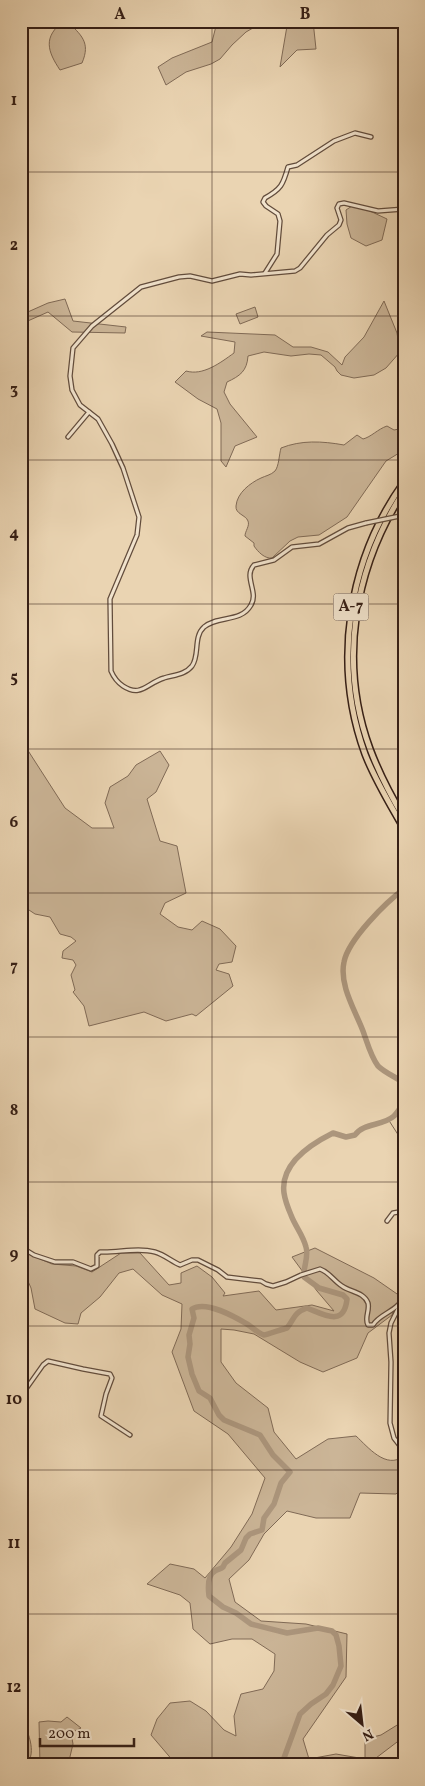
<svg xmlns="http://www.w3.org/2000/svg" width="425" height="1786" font-family="Vollkorn,serif">
	<style>
		.green { fill: #cbb597; stroke: #806a56 }
		.lines { fill: none; stroke-linecap: round; stroke-linejoin: round }
		.stream { stroke: #7c6653; stroke-width: 1 }
		.river { stroke: #ac967d; stroke-width: 5.5 }
		.minor-casing { stroke: #624c3c; stroke-width: 5.5 }
		.highway-casing { stroke: #351e15; stroke-width: 8 }
		.minor { stroke: #f1e3cd; stroke-width: 3 }
		.highway { stroke: #ead4b2; stroke-width: 5 }
		.minor-bridge-casing { stroke: #624c3c; stroke-width: 5.5; stroke-linecap: butt }
		.minor-bridge { stroke: #f1e3cd; stroke-width: 3 }
		.grid { fill: none; stroke: #351e15; stroke-width: 1; stroke-opacity: 0.55 }
		.labels { text-anchor: middle; dominant-baseline: central; stroke-width: 5; stroke-linejoin: round; paint-order: stroke }
		.shield { fill: #f1e3cd; stroke: #6d594c; stroke-width: 1 }
		.shield-label { font-size: 16px; font-weight: bold; fill: #351e15 }
		.neatline { fill: none; stroke: #351e15; stroke-width: 2 }
		.grid-label { font-size: 16px; text-anchor: middle; font-weight: bold; fill: #351e15 }
	</style>
	<rect width="100%" height="100%" fill="#ead4b2"/>
	<filter id="stains"><feTurbulence type="fractalNoise" baseFrequency=".004" numOctaves="4"/><feColorMatrix values="0 0 0 0 .2 0 0 0 0 .09 0 0 0 0 .02 0 0 0 .5 -.17"/></filter>
	<radialGradient id="worn" r=".72"><stop offset=".6" stop-color="#630" stop-opacity="0"/><stop offset="1" stop-color="#630" stop-opacity=".3"/></radialGradient>
	<g class="green">
		<path d="M64 21H67C81 35 91 42 82 63L60 70C48 52 42 37 64 21Z"/>
		<path d="M223 21H265L246 32 232 45 220 59 211 64 186 72 166 85 158 67 172 58 212 42 216 26Z"/>
		<path d="M283 21H313L316 49 297 50 280 67 287 26Z"/>
		<path d="M355 204 387 219 382 240 366 246 351 238 347 224 346 210Z"/>
		<path d="M65 299 73 321 126 327 125 333 72 332 48 312 21 324V315L48 303Z"/>
		<path d="M384 301 397 333 400 352 386 368 374 375 354 378 341 375 337 371 335 367 321 355 309 354 291 356 264 352 248 356C247 371 240 376 227 382L224 392 230 404 257 437 235 446 226 467 221 461V423L217 409 198 399 175 382 186 371C203 376 220 363 234 353L235 342 201 336 207 332 275 335 293 347H311L328 352 342 365 345 357 364 337Z"/>
		<path d="M255 307 258 317 240 324 236 314Z"/>
		<path d="M387 426 394 430 404 428V450L386 461 347 517 319 535 298 537 290 541 272 558C265 559 258 552 254 546V543L245 536C245 531 250 526 248 521 246 515 235 514 236 506 237 493 250 483 261 478 265 476 271 475 275 471 279 466 279 455 281 448 301 440 322 441 344 445L357 435 363 439C371 437 378 429 387 426Z"/>
		<path d="M21 733 27 749 65 808 92 828H114L105 803 110 787 128 776 136 765 160 751 169 765 156 792 147 799 160 841 177 846 186 893 165 903 160 914 178 927 192 930 202 921 220 929 236 946 232 962 219 964 216 970 229 974 233 986 196 1016 192 1014 166 1021 144 1012 89 1026 84 1006 73 992 75 990 71 975 76 965 73 960 62 958 63 951 76 941 71 937 60 934 50 917 35 914 23 906 26 891 21 890Z"/>
		<path d="M315 1248 374 1278 400 1296 392 1315 368 1333 357 1358 323 1372 300 1362 254 1334 234 1330 221 1329V1362L236 1383 268 1408 274 1432 296 1459 328 1439 356 1436C368 1447 386 1470 404 1456V1487L396 1494 360 1493 350 1518H316L287 1511 264 1534 249 1560 229 1579 235 1602 261 1621 306 1624 347 1634 346 1677 303 1739 309 1759 336 1754 365 1759V1739L381 1735 402 1722H404V1735L401 1739 376 1758 377 1765H184L174 1762 151 1735 157 1719 170 1703 190 1701 206 1711 224 1730 236 1736 234 1716 241 1694 263 1689 274 1671 275 1654 252 1639H232L210 1644 193 1629 190 1603 180 1595 147 1584 170 1564 194 1569 205 1578 231 1547 252 1514 265 1478 228 1434 194 1411 172 1352 181 1329 182 1304 162 1295 133 1269 119 1273 100 1297 81 1313 78 1324 65 1323 35 1309 31 1288 27 1279 21 1287V1251L52 1264 76 1266 92 1272 121 1253H140L169 1285 181 1283V1273L197 1266 212 1277 225 1293 223 1296 259 1291 276 1310 312 1305 334 1311 317 1291 292 1257Z"/>
		<path d="M21 1717C27 1730 38 1752 26 1765H21Z"/>
		<path d="M67 1717 81 1728 71 1733 73 1744 68 1765H40L39 1722 48 1721 61 1722Z"/>
	</g>
	<g class="lines">
		<path class="stream" d="M388 1119 404 1144"/>
		<g class="river">
			<path d="M404 889C386 902 348 940 344 962 339 985 355 1010 363 1031 367 1042 371 1057 378 1066 385 1073 396 1077 404 1083"/>
			<path d="M287 1765 285 1764 284 1758 300 1714 311 1704 326 1694 333 1685 341 1666 339 1646 336 1635 332 1631 318 1628 287 1633 251 1624 236 1613 223 1607 209 1596C208 1588 207 1575 215 1571 218 1569 221 1569 223 1567L225 1563 241 1550 246 1538 250 1534 262 1530 264 1518 274 1504 281 1483 290 1472 273 1455 260 1435 224 1420 219 1415 210 1398 199 1391 192 1374 188 1357 190 1344 189 1335 194 1318 192 1309C206 1300 235 1317 247 1324 252 1327 259 1334 264 1335 266 1335 283 1329 287 1328 295 1318 293 1313 307 1308 323 1314 344 1328 347 1299L343 1295 319 1288 304 1277C303 1267 309 1257 306 1247 303 1235 295 1226 291 1215 288 1208 285 1200 284 1193 280 1164 311 1144 333 1133L346 1137 355 1135C363 1123 383 1126 394 1116 398 1112 401 1107 404 1102"/>
			<path d="M292 1765 298 1762 307 1764 362 1765"/>
		</g>
		<g class="minor-casing">
			<g id="minor">
				<path d="M265 273 277 254 280 221 278 214 266 206 263 202 265 198C281 189 283 185 288 167L297 165 334 141 355 133 371 137"/>
				<path d="M68 437 89 412"/>
				<path d="M366 523 348 528 319 544 292 547 274 560 254 565C243 577 259 592 251 605 241 623 218 615 204 627 193 637 200 655 192 666 185 675 173 675 164 678 147 683 141 698 123 686 117 682 114 678 111 671L110 599 137 535 139 517 123 468 112 444 98 419 80 405 72 390 70 376 73 348 92 326 141 287 179 277 190 276 212 281 240 274 251 275 295 271 300 268 327 235 339 225 341 220 337 208 339 204 344 203 378 211 404 209"/>
				<path d="M387 1221 393 1213 404 1211"/>
				<path d="M21 1247 34 1255 55 1262H73L91 1269 97 1266V1255L100 1252C118 1253 137 1247 155 1252 165 1255 171 1261 180 1265L192 1260H198L218 1270 227 1277 261 1281 266 1284 273 1286 286 1282 301 1275 320 1269C329 1272 334 1281 342 1286 350 1292 364 1292 368 1303 370 1311 364 1318 368 1325H373C378 1316 390 1313 398 1305H400L391 1323 389 1333 391 1362 390 1423 394 1438 404 1451"/>
				<path d="M21 1396 43 1365 48 1361 83 1369 110 1374 112 1378 106 1394 101 1416 130 1435"/>
			</g>
		</g>
		<g class="highway-casing">
			<g id="highway">
				<path d="M404 482C348 560 332 663 365 754 375 780 390 804 404 829"/>
				<path d="M404 491C354 568 338 662 370 749 379 773 391 796 404 818"/>
			</g>
		</g>
		<use href="#minor" class="minor"/>
		<use href="#highway" class="highway"/>
		<g class="minor-bridge-casing">
			<path id="minor-bridge" d="M366 523 400 516"/>
		</g>
		<use href="#minor-bridge" class="minor-bridge"/>
	</g>
	<path class="grid" d="M212 21V1765M21 172H404M21 316H404M21 460H404M21 604H404M21 749H404M21 893H404M21 1037H404M21 1182H404M21 1326H404M21 1470H404M21 1614H404"/>
	<g class="labels">
		<rect class="shield" x="333.5" y="593.5" width="35" height="27" rx="4"/>
		<g class="shield-label">
			<text x="351" y="607">A-7</text>
		</g>
	</g>
	<rect width="425" height="1786" fill="none" stroke="#ead4b2" stroke-width="55"/>
	<g transform="translate(362 1724) rotate(152)" stroke="#f1e3cd" stroke-width="4" paint-order="stroke">
	<path d="M0-4L9 19L0 12L-9 19Z" fill="#351e15"/>
	<text y="-8" font-size="14" font-weight="bold" text-anchor="middle" fill="#351e15">N</text>
	</g>
	<path d="M40 1738v8h94v-8" fill="none" stroke="#351e15" stroke-width="2.5"/>
	<text x="48" y="1738" font-size="15" fill="#351e15" stroke="#f1e3cd" stroke-width="4" paint-order="stroke">200 m</text>
	<rect x="28" y="28" width="370" height="1730" class="neatline"/>
	<g class="grid-label">
		<text x="120" y="19">A</text>
		<text x="305" y="19">B</text>
		<text x="14" y="105">1</text>
		<text x="14" y="250">2</text>
		<text x="14" y="394">3</text>
		<text x="14" y="538">4</text>
		<text x="14" y="682">5</text>
		<text x="14" y="827">6</text>
		<text x="14" y="971">7</text>
		<text x="14" y="1115">8</text>
		<text x="14" y="1259">9</text>
		<text x="14" y="1404">10</text>
		<text x="14" y="1548">11</text>
		<text x="14" y="1692">12</text>
	</g>
	<rect width="100%" height="100%" filter="url(#stains)"/>
	<rect width="100%" height="100%" fill="url(#worn)"/>
</svg>
